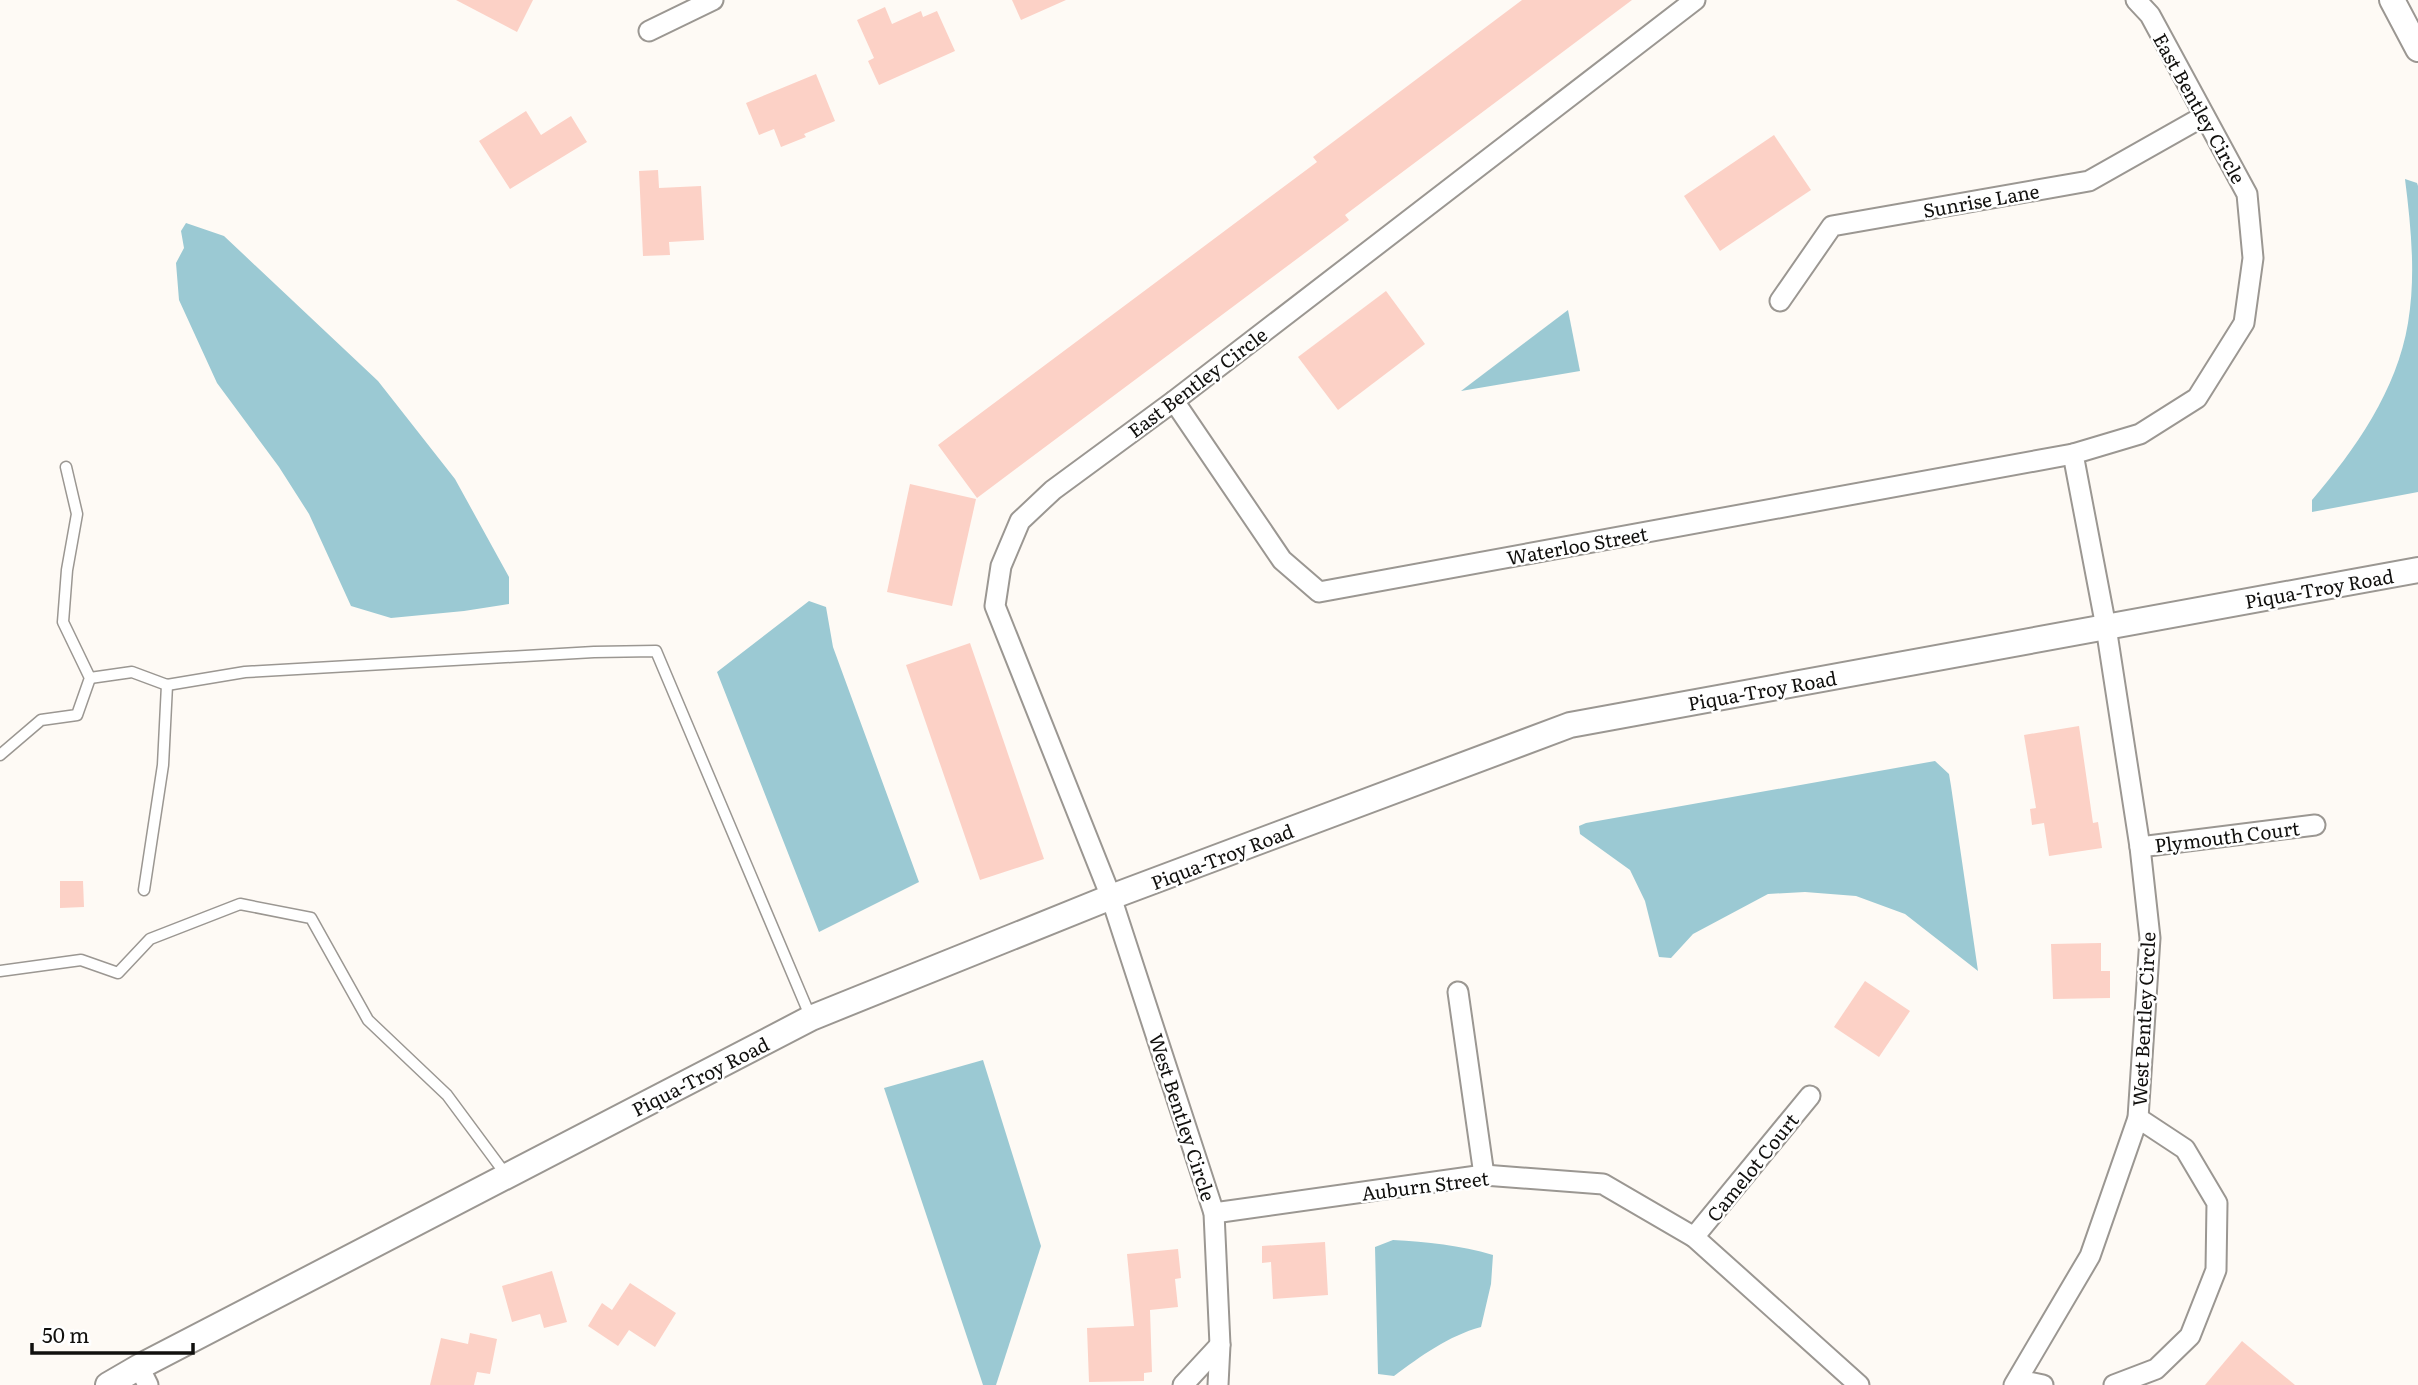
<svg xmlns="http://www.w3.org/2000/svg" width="2418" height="1385" font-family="Literata,serif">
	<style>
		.water { fill: #9bc9d3 }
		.building { fill: #fcd1c6 }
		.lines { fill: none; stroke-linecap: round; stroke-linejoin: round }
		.service-casing { stroke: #9b9792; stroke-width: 13 }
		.minor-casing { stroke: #9b9792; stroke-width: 23 }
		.tertiary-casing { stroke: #9b9792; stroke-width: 28 }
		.service { stroke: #fff; stroke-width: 10 }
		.minor { stroke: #fff; stroke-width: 19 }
		.tertiary { stroke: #fff; stroke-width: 24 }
		.labels { text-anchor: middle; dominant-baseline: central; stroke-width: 5; stroke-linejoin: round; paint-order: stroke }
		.street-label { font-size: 19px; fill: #11100e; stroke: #fff }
	</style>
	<rect width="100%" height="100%" fill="#fefaf5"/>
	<g class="water">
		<path d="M2405 179 2417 183 2418 186V492L2312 512V500C2355 450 2397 390 2408 323 2416 275 2411 227 2405 179Z"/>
		<path d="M186 223 224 236 378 381 455 479 509 577V604L464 611 391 618 351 606 309 514 279 467 217 383 179 300 176 263 184 248 181 231Z"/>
		<path d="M1568 310 1580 371 1461 391Z"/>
		<path d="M809 601 826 607 833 647 919 882 819 932 717 672Z"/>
		<path d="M1935 761 1949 774 1951 786 1978 971 1905 914 1856 896 1805 892 1768 894 1693 934 1671 958 1659 957 1645 901 1630 870 1580 834 1579 826 1586 823Z"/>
		<path d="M983 1060 1041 1246 996 1385H983L884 1088Z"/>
		<path d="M1393 1240C1427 1242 1460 1245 1493 1255L1491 1284 1481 1327C1448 1336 1421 1356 1394 1376L1378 1374 1375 1247Z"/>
	</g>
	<g class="building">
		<path d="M456 0H533L517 32Z"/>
		<path d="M1012 0H1066L1021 20Z"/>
		<path d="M1522 0H1632L1345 215 1349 220 977 498 938 445 1317 162 1313 157Z"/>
		<path d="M885 7 892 24 921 11 923 17 937 11 955 51 879 85 868 61 874 58 857 20Z"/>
		<path d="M816 74 835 121 804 134 806 137 781 147 774 129 759 135 746 103Z"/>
		<path d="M526 111 541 135 571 116 587 142 510 189 479 141Z"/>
		<path d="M1774 135 1811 190 1720 251 1684 196Z"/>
		<path d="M658 170 659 188 701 186 704 240 669 242 670 255 643 256 639 171Z"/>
		<path d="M1386 291 1425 344 1338 410 1298 357Z"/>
		<path d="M910 484 976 499 952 606 887 592Z"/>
		<path d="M970 643 1044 859 980 880 906 665Z"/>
		<path d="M2079 726 2093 823 2098 822 2102 848 2049 856 2044 823 2032 825 2030 809 2036 808 2024 735Z"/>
		<path d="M60 881H83L84 907 60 908Z"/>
		<path d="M2101 943V971H2110V998L2053 999 2051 944Z"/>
		<path d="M1865 981 1910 1011 1879 1057 1834 1027Z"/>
		<path d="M1325 1242 1328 1295 1273 1299 1271 1262 1262 1263V1246Z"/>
		<path d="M1178 1249 1181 1278 1175 1279 1178 1307 1150 1310 1152 1372 1144 1373V1381L1089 1382 1087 1328 1134 1326 1127 1254Z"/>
		<path d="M552 1271 567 1322 544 1328 540 1314 512 1322 502 1286Z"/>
		<path d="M630 1283 676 1313 655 1347 629 1330 618 1346 588 1326 602 1303 612 1310Z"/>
		<path d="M470 1333 497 1339 490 1374 477 1372 474 1385H430L441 1338 468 1344Z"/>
		<path d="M2242 1341 2295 1385H2205Z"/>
	</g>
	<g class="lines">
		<g class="service-casing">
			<g id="service">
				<path d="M90 678 132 672 167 685 245 672 594 652 656 651 811 1018"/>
				<path d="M0 755 41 720 77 715 90 678 63 622 67 570 77 514 66 467"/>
				<path d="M144 890 163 765 167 685"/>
				<path d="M0 971 81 960 118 973 150 939 240 904 311 918 368 1020 447 1095 507 1176"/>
			</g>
		</g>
		<g class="minor-casing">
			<g id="minor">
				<path d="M649 31 713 0"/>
				<path d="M1780 301 1832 226 2089 181 2204 116"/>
				<path d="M1174 401 1282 560 1319 592 2073 454"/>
				<path d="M2140 847 2315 825"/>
				<path d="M1458 992 1484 1175"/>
				<path d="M1214 1213 1484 1175 1603 1184 1694 1237 1859 1385"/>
				<path d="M1694 1237 1810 1096"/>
				<path d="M139 1367 148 1385"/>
				<path d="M2018 1380 2043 1385"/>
				<path d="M1183 1385 1220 1345"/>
				<path d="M1218 1385 1220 1345 1214 1213 1111 897 995 606 1001 566 1020 521 1053 490 1174 401 1695 0"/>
				<path d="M2014 1385 2090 1256 2138 1118 2150 938 2140 847 2106 627 2073 454 2140 434 2197 398 2244 323 2253 258 2247 194 2150 15 2136 0"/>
				<path d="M2114 1385 2156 1369 2190 1336 2216 1270 2217 1203 2185 1149 2138 1118"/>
			</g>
		</g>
		<g class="tertiary-casing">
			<g id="tertiary">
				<path d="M2392 0 2418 49"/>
				<path d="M108 1385 139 1367 811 1018 1111 897 1570 725 2418 570"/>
			</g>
		</g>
		<use href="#service" class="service"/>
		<use href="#minor" class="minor"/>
		<use href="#tertiary" class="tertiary"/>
	</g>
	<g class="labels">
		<g class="street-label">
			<text transform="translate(2200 108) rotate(61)">East Bentley Circle</text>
			<text transform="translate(1981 200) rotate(-10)">Sunrise Lane</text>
			<text transform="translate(1197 382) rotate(-37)">East Bentley Circle</text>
			<text transform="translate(1577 545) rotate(-10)">Waterloo Street</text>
			<text transform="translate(2319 588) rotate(-10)">Piqua-Troy Road</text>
			<text transform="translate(1762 690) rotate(-10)">Piqua-Troy Road</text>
			<text transform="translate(2227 836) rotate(-7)">Plymouth Court</text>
			<text transform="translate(1222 856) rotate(-21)">Piqua-Troy Road</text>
			<text transform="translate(2143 1019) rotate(-87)">West Bentley Circle</text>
			<text transform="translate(700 1076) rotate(-27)">Piqua-Troy Road</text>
			<text transform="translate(1183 1117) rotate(72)">West Bentley Circle</text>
			<text transform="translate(1752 1167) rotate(-51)">Camelot Court</text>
			<text transform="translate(1425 1185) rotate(-7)">Auburn Street</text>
		</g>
	</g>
	<path d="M32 1343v10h161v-10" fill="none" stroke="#11100e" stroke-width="3.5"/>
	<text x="42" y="1343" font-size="21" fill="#11100e" stroke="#ffffff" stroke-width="5" paint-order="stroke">50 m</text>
</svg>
